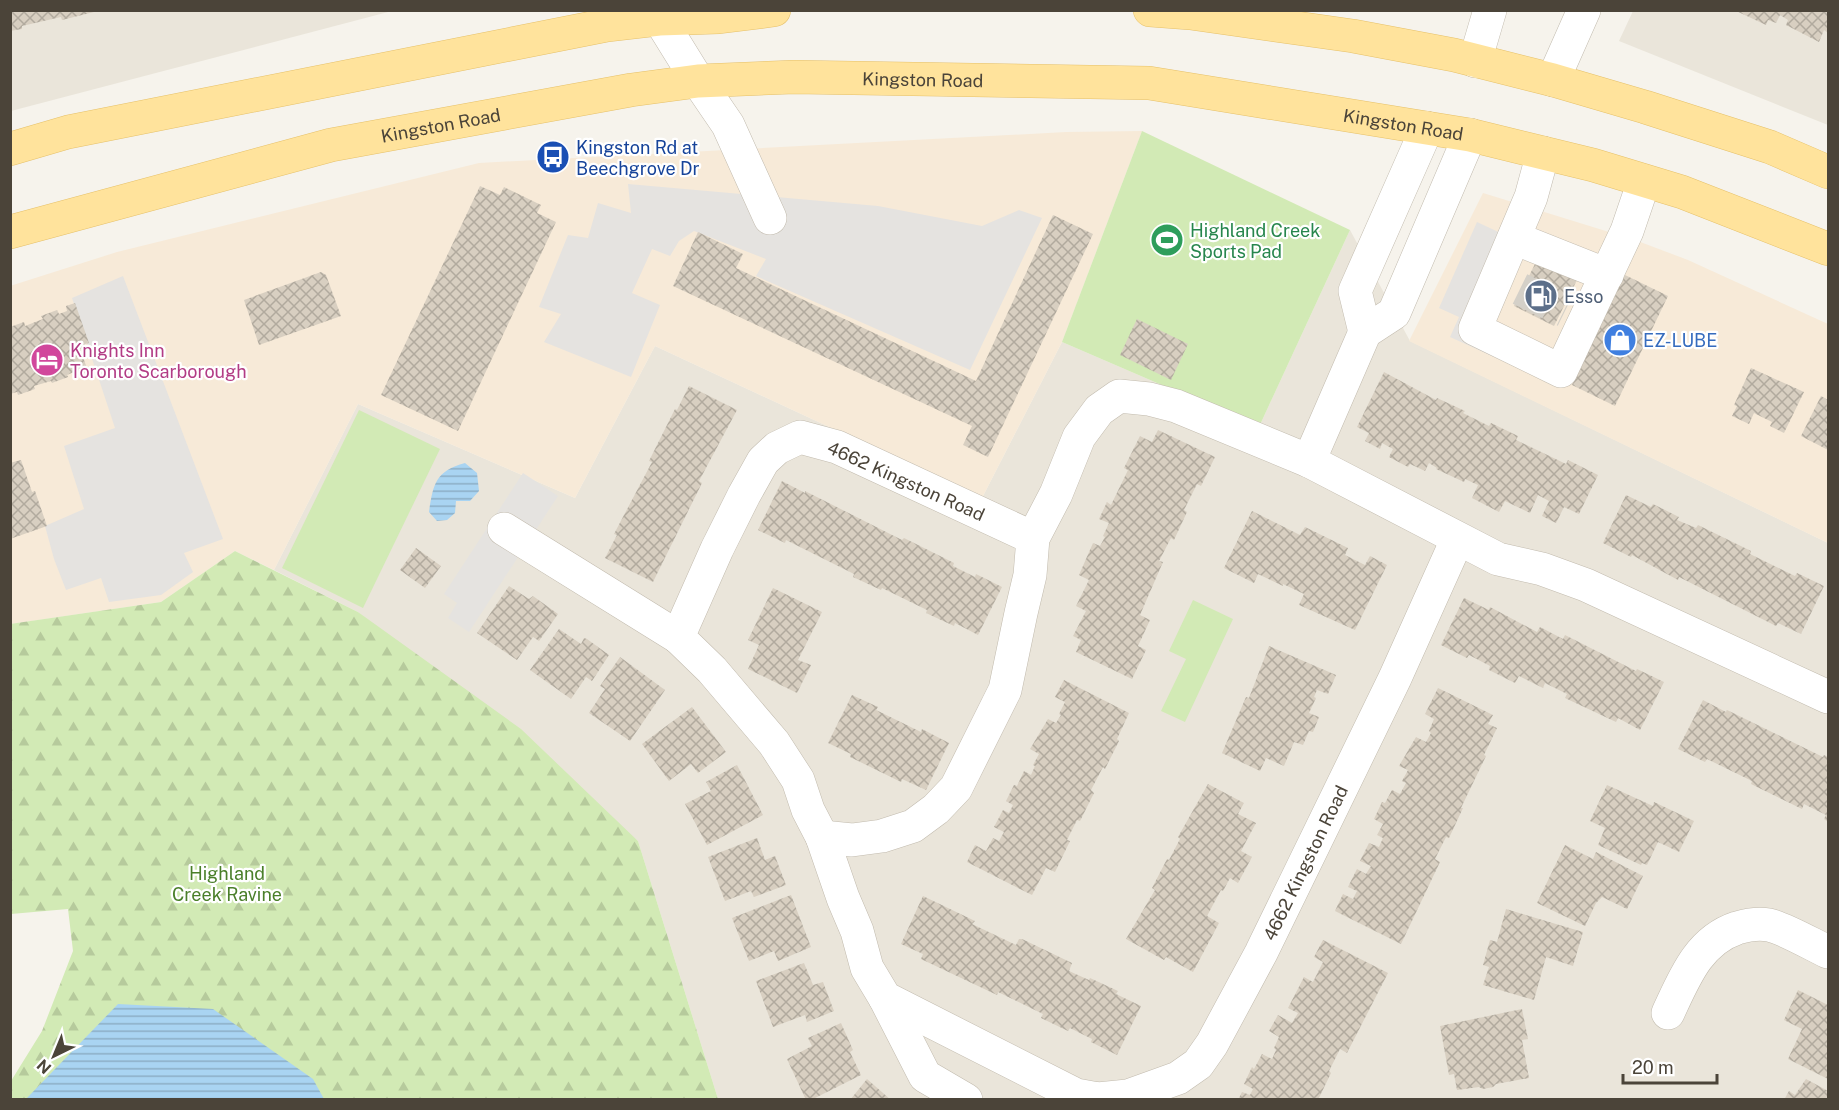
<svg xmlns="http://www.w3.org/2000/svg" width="1839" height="1110" font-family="'Public Sans',sans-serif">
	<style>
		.residential { fill: #eae5da }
		.commercial { fill: #f7ead8 }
		.green { fill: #d2eab5 }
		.forest { fill: url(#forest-firs) }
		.parking { fill: #e5e3e0 }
		.water { fill: url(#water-rules) }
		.building { fill: url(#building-cross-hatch) }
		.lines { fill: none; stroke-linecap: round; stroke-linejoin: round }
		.minor-tunnel { stroke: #d4d0c8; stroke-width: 33; stroke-dasharray: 33 16; stroke-linecap: butt }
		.minor-casing { stroke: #c2bbae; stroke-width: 34 }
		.major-casing { stroke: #e6c16a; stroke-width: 34 }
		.minor { stroke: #fff; stroke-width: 33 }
		.major { stroke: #ffe39c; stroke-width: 33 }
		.labels { text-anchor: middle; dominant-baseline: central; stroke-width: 4.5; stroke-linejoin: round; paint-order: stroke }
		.street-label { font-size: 18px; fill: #4b4439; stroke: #fff }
		.transit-label { font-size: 18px; fill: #164399; stroke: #fff; text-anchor: start }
		.leisure-label { font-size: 18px; fill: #27864d; stroke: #fff; text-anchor: start }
		.service-label { font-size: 18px; fill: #4e5e75; stroke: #fff; text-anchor: start }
		.shop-label { font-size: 18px; fill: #366cbe; stroke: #fff; text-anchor: start }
		.hotel-label { font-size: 18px; fill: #b23c85; stroke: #fff; text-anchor: start }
		.park-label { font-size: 18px; fill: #4a7f2a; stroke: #fff }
	</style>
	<defs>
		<pattern id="forest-firs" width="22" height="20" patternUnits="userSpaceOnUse" patternTransform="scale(1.5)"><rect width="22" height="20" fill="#d2eab5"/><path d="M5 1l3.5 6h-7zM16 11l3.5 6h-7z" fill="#b6ca9c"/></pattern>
		<pattern id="water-rules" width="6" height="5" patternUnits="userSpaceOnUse" patternTransform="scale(1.5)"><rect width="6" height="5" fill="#a9d4f2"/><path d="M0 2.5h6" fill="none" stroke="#8caec5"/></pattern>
		<pattern id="building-cross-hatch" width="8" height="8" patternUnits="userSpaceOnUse" patternTransform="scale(1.5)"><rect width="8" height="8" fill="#d8cfc1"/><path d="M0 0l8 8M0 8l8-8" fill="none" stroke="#b1aa9e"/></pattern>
	</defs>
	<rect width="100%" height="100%" fill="#f6f3ec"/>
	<g class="residential">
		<path d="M11 11H392L11 111Z"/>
		<path d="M1633 11H1828V125L1619 41Z"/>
		<path d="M1350 230 1410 341 1828 543V1099H718L638 841 358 612 274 570 358 404 575 498 655 346 982 498 1062 342 1259 427Z"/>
	</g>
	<g class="commercial">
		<path d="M1142 131 1062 342 982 498 655 346 575 498 358 404 274 570 235 551 161 602 11 624 10 286 117 252 479 163 1066 132Z"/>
		<path d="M1483 193 1635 240 1688 260 1828 324V543L1409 341Z"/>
	</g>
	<g class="green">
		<path d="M1142 131 1350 230 1259 427 1062 342Z"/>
		<path d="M359 410 440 449 363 608 282 568Z"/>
		<path d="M1193 600 1233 619 1185 722 1161 711 1186 659 1169 651Z"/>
	</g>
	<path class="forest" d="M235 551 358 612 521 729 638 841 718 1099H11V1081L42 1031 73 951 68 909 11 914 10 624 161 602Z"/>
	<g class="parking">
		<path d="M628 184 878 206 982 226 1019 210 1042 218 970 370 756 276 766 259 694 231 679 241 670 256 652 249 632 293 660 305 631 377 544 342 561 314 539 307 568 235 588 238 598 203 631 213Z"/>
		<path d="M1477 222 1507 236 1472 314 1551 383 1450 337 1459 317 1439 308Z"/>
		<path d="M123 276 223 539 184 553 193 572 161 595 109 602 101 578 66 590 54 559 45 526 84 509 64 446 115 428 72 298Z"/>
		<path d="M523 473 558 496 469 632 448 618 457 603 444 594Z"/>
	</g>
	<g class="water">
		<path d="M465 463 477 473 479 491 470 501H456L455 513 447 520 437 521 429 512C433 485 435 471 465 463Z"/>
		<path d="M118 1004 213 1009 313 1079 324 1099H26Z"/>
	</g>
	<g class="building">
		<path d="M10 10H98V11L62 20 61 17 22 26V29L10 31Z"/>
		<path d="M1734 10H1828V33L1824 30 1819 42 1786 25 1788 20 1780 15 1776 23 1768 20 1766 25Z"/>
		<path d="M480 186 500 195 504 187 541 205 537 213 556 222 458 431 381 395Z"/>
		<path d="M1053 215 1093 234 988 457 963 445 972 426 673 286 698 232 743 254 736 268 976 381Z"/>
		<path d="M1541 252 1581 272 1554 326 1514 306Z"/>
		<path d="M321 272 326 275 341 316 259 345 244 300Z"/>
		<path d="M1625 275 1668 296 1615 406 1572 385Z"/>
		<path d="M75 303 89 343 85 344V347L80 349 88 371 75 376 74 372 67 375 68 377 52 383 51 381 34 386 35 389 18 395 17 392 10 394V327L24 322 25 326 43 319 41 316 57 310 59 314 67 311 66 306Z"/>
		<path d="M1137 319 1188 344 1171 380 1120 355Z"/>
		<path d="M1751 368 1804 392 1784 433 1770 426 1772 422 1754 413 1749 424 1732 416 1737 406 1734 405Z"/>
		<path d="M1384 372 1436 400 1437 398 1465 411 1463 413 1489 426 1491 423 1518 436 1516 440 1566 464 1568 460 1598 475 1579 514 1564 507 1556 523 1542 516 1549 501 1538 495 1530 513 1505 501 1499 512 1472 498 1478 485 1465 479 1464 482 1436 469 1437 468 1429 463 1425 471 1410 464 1408 467 1389 457 1393 449 1382 443 1380 449 1365 441 1369 433 1357 427Z"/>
		<path d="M689 386 737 410 699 481 702 483 653 582 605 558 617 535 614 534 652 462 649 461 675 409 677 410Z"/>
		<path d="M1821 396 1828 400V450L1801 436Z"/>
		<path d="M1158 430 1215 457 1201 486 1197 484 1184 510 1187 512 1174 540 1171 538 1159 561 1163 562 1140 615 1150 620 1138 646 1146 650 1132 679 1076 652 1081 640 1073 636 1086 611 1076 606 1089 580 1079 575 1093 543 1100 546 1105 537 1103 536 1109 523 1099 519 1107 502 1111 505 1128 470 1124 468 1140 436 1152 442Z"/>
		<path d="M21 460 32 492 35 491 47 526 10 539V463Z"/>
		<path d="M782 481 805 493V491L902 540 904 538 954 563 953 566 975 577 976 574 1002 587 978 635 955 623 954 626 926 613 927 610 882 588 881 590 853 577 854 574 786 540 785 543 758 530Z"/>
		<path d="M1626 495 1651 507 1653 504 1679 517 1677 520 1696 528 1698 525 1751 551 1750 554 1795 576 1797 573 1824 586 1801 634 1778 623 1776 626 1679 577 1678 580 1632 555 1631 557 1603 543Z"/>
		<path d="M1252 511 1300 535 1305 527 1348 548 1345 555 1365 565 1370 556 1387 565 1355 630 1299 605 1304 594 1283 584V586L1258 574 1254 583 1224 568Z"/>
		<path d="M416 548 441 566 425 588 400 570Z"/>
		<path d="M509 586 529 599 533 596 558 614 539 641 533 637 517 660 477 633Z"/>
		<path d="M773 588 822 612 798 660 811 665 797 693 748 669 759 645 748 640Z"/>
		<path d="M1464 598 1489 610 1490 607 1537 632 1540 627 1563 639 1565 635 1636 671 1637 669 1664 682 1640 730 1618 718 1616 722 1565 698 1567 694 1545 683 1543 688 1519 676 1515 683 1489 670 1490 666 1469 655 1467 658 1441 645Z"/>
		<path d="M559 629 581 644 584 638 587 639 609 655 592 681 586 677 571 699 530 670Z"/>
		<path d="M1269 646 1336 675 1328 694 1317 690 1314 697 1316 698 1309 713 1319 717 1313 732 1309 731 1303 745 1294 742 1284 766 1266 758 1260 771 1222 753 1246 697 1249 698Z"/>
		<path d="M620 657 665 690 630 741 589 713 605 689 600 686Z"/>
		<path d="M1064 680 1129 713 1117 739 1119 741 1105 769 1103 767 1091 790 1094 793 1080 821 1077 820 1067 840 1070 841 1055 872 1046 868 1032 895 967 862 975 845 986 851 993 838 999 841 1004 832 994 827 1003 810 1009 813 1013 805 1006 801 1014 785 1017 786 1024 771 1031 775 1035 766 1033 765 1039 754 1030 749 1048 719 1056 723 1061 715 1059 714 1065 702 1055 697Z"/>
		<path d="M1438 688 1493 715 1488 724 1497 728 1484 755 1486 756 1461 808H1463L1449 838 1446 837 1435 859 1440 862 1401 944 1335 911 1343 894 1353 899 1357 891 1348 887 1357 869 1366 874 1371 866 1360 861 1369 843 1379 847 1383 838 1377 835 1383 824 1374 819 1382 802 1385 803 1392 790 1400 794 1406 783 1402 781 1408 770 1399 766 1416 737 1426 742 1431 733 1429 731 1434 719 1425 714Z"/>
		<path d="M852 695 878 707 876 710 921 732 922 729 949 743 926 790 902 779 901 782 850 757 851 754 828 743Z"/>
		<path d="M1703 700 1726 712 1727 710 1823 757 1824 755 1828 757V822L1824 819 1826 815 1804 804 1802 809 1751 784 1752 781 1707 759 1705 762 1678 749Z"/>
		<path d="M692 707 726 752 698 773 691 764 669 781 642 744Z"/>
		<path d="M737 765 763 815 707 845 685 804 711 791 706 782Z"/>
		<path d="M1208 784 1244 803 1238 814 1256 823 1241 851 1252 857 1238 883 1230 878 1223 891 1221 890 1207 916 1219 923 1193 972 1166 957 1164 960 1126 939 1155 890 1152 888 1166 861 1167 859 1169 860 1180 839 1178 837Z"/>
		<path d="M1607 785 1653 806 1654 802 1694 821 1679 852 1658 842 1647 865 1642 863 1641 865 1598 845 1605 828 1590 821Z"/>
		<path d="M757 838 765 860 775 856 786 885 754 897 751 891 725 901 708 857Z"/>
		<path d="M1565 845 1593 859 1596 852 1643 876 1627 909 1602 897 1596 903 1585 926 1537 903Z"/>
		<path d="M791 895 811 947 778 961 774 951 749 961 732 918Z"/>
		<path d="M923 896 975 921 972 924 1016 945 1019 939H1022L1072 963 1069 971 1089 980 1090 978 1118 991 1116 994 1141 1006 1117 1055 1091 1042 1092 1039 1070 1028 1068 1031 1041 1018 1043 1014 998 992 997 995 921 959 923 954 901 944Z"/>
		<path d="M1506 909 1583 932 1573 966 1546 957 1534 1000 1483 985 1489 967 1483 965 1490 940 1497 942Z"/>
		<path d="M1323 940 1388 973 1347 1053 1340 1049 1329 1071 1331 1073 1318 1100H1238L1242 1092 1250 1095 1253 1089 1244 1084 1252 1067 1254 1069 1262 1054 1272 1059 1276 1050 1274 1048 1279 1037 1269 1031 1278 1015 1292 1023 1298 1013 1288 1008 1304 977 1313 982 1323 962 1314 957Z"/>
		<path d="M804 963 813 985 823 982 834 1011 807 1022 805 1015 773 1027 756 981Z"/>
		<path d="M1798 990 1828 1005V1079L1788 1059 1802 1029 1784 1020Z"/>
		<path d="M1522 1009 1528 1039 1522 1040 1529 1078 1496 1084 1493 1087 1483 1089 1479 1087 1457 1090 1454 1074 1449 1075 1440 1026Z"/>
		<path d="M841 1023 853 1050 850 1052 861 1075 811 1100H806L787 1059 812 1046 808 1038Z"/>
		<path d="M867 1079 891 1100H850Z"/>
		<path d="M1806 1079 1828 1091V1100H1784L1789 1091 1795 1095Z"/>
	</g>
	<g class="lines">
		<path class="minor-tunnel" d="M1520 289 1565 311"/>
		<g class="minor-casing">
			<g id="minor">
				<path d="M654 10 698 81 728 125 770 218"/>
				<path d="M1475 61 1490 10"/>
				<path d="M1553 80 1584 10"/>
				<path d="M1543 153 1531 197 1475 329 1561 371 1627 231 1644 181"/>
				<path d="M1514 238 1607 275"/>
				<path d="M1365 332 1355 291 1427 128"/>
				<path d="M1309 461 1365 332 1394 313 1470 135"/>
				<path d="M504 529 678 637"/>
				<path id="s1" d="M1033 538 837 447 800 437 777 448 763 461 744 495 717 549 678 637 712 670 774 743 798 780 808 810 822 837 843 898 857 931 867 968 885 998 1076 1095 1098 1099 1128 1096 1178 1078 1198 1064 1212 1044 1261 953 1395 678 1457 540"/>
				<path d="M822 837 852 840 882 836 913 826 936 809 956 788 1005 690 1021 613 1030 575 1033 538 1056 494 1079 437 1099 410 1119 396 1149 399 1176 406 1309 461 1498 559 1542 569 1586 585 1828 697"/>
				<path d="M885 998 925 1076 966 1100"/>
				<path d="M1668 1013C1684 979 1698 941 1737 928 1747 925 1758 923 1769 925 1784 928 1813 945 1828 952"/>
			</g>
		</g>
		<g class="major-casing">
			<g id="major">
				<path d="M1150 10 1190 13 1353 36 1454 55 1553 80 1645 107 1770 147 1828 172"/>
				<path d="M10 149 68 132 607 25 659 19 719 17 774 10"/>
				<path id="s2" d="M10 232 331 145 631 90 698 81 794 77 1149 83 1470 135 1593 165 1682 192 1828 249"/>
			</g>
		</g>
		<use href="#minor" class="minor"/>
		<use href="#major" class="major"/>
	</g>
	<defs>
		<g id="bus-disc" transform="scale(1.725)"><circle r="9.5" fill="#1a4fb4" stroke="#fff"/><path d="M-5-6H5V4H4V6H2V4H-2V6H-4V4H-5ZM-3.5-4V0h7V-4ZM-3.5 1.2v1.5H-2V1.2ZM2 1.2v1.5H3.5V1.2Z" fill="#fff"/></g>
		<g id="stadium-disc" transform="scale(1.725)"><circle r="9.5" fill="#2e9e5b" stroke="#fff"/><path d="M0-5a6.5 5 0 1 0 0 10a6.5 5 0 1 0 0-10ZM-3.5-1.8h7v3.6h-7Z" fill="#fff"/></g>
		<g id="fuel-disc" transform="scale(1.725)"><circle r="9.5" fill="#5c6f8a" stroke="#fff"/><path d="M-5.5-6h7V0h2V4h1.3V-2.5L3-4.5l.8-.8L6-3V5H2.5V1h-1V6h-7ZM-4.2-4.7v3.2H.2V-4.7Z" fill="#fff"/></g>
		<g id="shop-disc" transform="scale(1.725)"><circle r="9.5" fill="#3f7fe0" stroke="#fff"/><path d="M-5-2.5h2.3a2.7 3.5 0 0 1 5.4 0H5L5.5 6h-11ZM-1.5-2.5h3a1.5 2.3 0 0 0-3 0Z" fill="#fff"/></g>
		<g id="hotel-disc" transform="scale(1.725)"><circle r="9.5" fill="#d1479c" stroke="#fff"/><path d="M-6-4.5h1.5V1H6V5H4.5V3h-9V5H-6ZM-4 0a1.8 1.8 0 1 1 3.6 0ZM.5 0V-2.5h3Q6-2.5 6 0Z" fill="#fff"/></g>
	</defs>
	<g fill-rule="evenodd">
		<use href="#bus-disc" x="553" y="157"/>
		<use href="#stadium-disc" x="1167" y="240"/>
		<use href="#fuel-disc" x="1541" y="296"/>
		<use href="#shop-disc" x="1620" y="340"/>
		<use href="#hotel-disc" x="47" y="360"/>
	</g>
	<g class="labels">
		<g class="street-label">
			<text stroke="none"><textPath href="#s2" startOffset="930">Kingston Road</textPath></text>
			<text stroke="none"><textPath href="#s2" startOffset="444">Kingston Road</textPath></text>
			<text stroke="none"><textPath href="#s2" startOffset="1414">Kingston Road</textPath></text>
			<text transform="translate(906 481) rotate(24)">4662 Kingston Road</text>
			<text stroke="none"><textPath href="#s1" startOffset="1490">4662 Kingston Road</textPath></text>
		</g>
		<g class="transit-label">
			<text x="576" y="147">Kingston Rd at<tspan x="576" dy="21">Beechgrove Dr</tspan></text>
		</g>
		<g class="leisure-label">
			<text x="1190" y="230">Highland Creek<tspan x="1190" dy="21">Sports Pad</tspan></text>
		</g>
		<g class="service-label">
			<text x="1564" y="296">Esso</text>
		</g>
		<g class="shop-label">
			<text x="1643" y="340">EZ-LUBE</text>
		</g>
		<g class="hotel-label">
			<text x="70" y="350">Knights Inn<tspan x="70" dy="21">Toronto Scarborough</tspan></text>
		</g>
		<g class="park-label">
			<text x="227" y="873">Highland<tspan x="227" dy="21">Creek Ravine</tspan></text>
		</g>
	</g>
	<rect width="1839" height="1110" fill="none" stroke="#4b4439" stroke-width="24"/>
	<g transform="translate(54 1056) rotate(223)" stroke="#ffffff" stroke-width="4.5" paint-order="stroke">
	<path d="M0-4.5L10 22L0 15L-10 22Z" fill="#4b4439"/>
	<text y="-9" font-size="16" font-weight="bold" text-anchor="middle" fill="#4b4439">N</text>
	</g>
	<path d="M1623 1074v9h94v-9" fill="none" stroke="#4b4439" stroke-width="3"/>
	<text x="1632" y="1074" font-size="18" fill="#4b4439" stroke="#ffffff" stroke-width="4.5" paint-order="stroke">20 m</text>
</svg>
